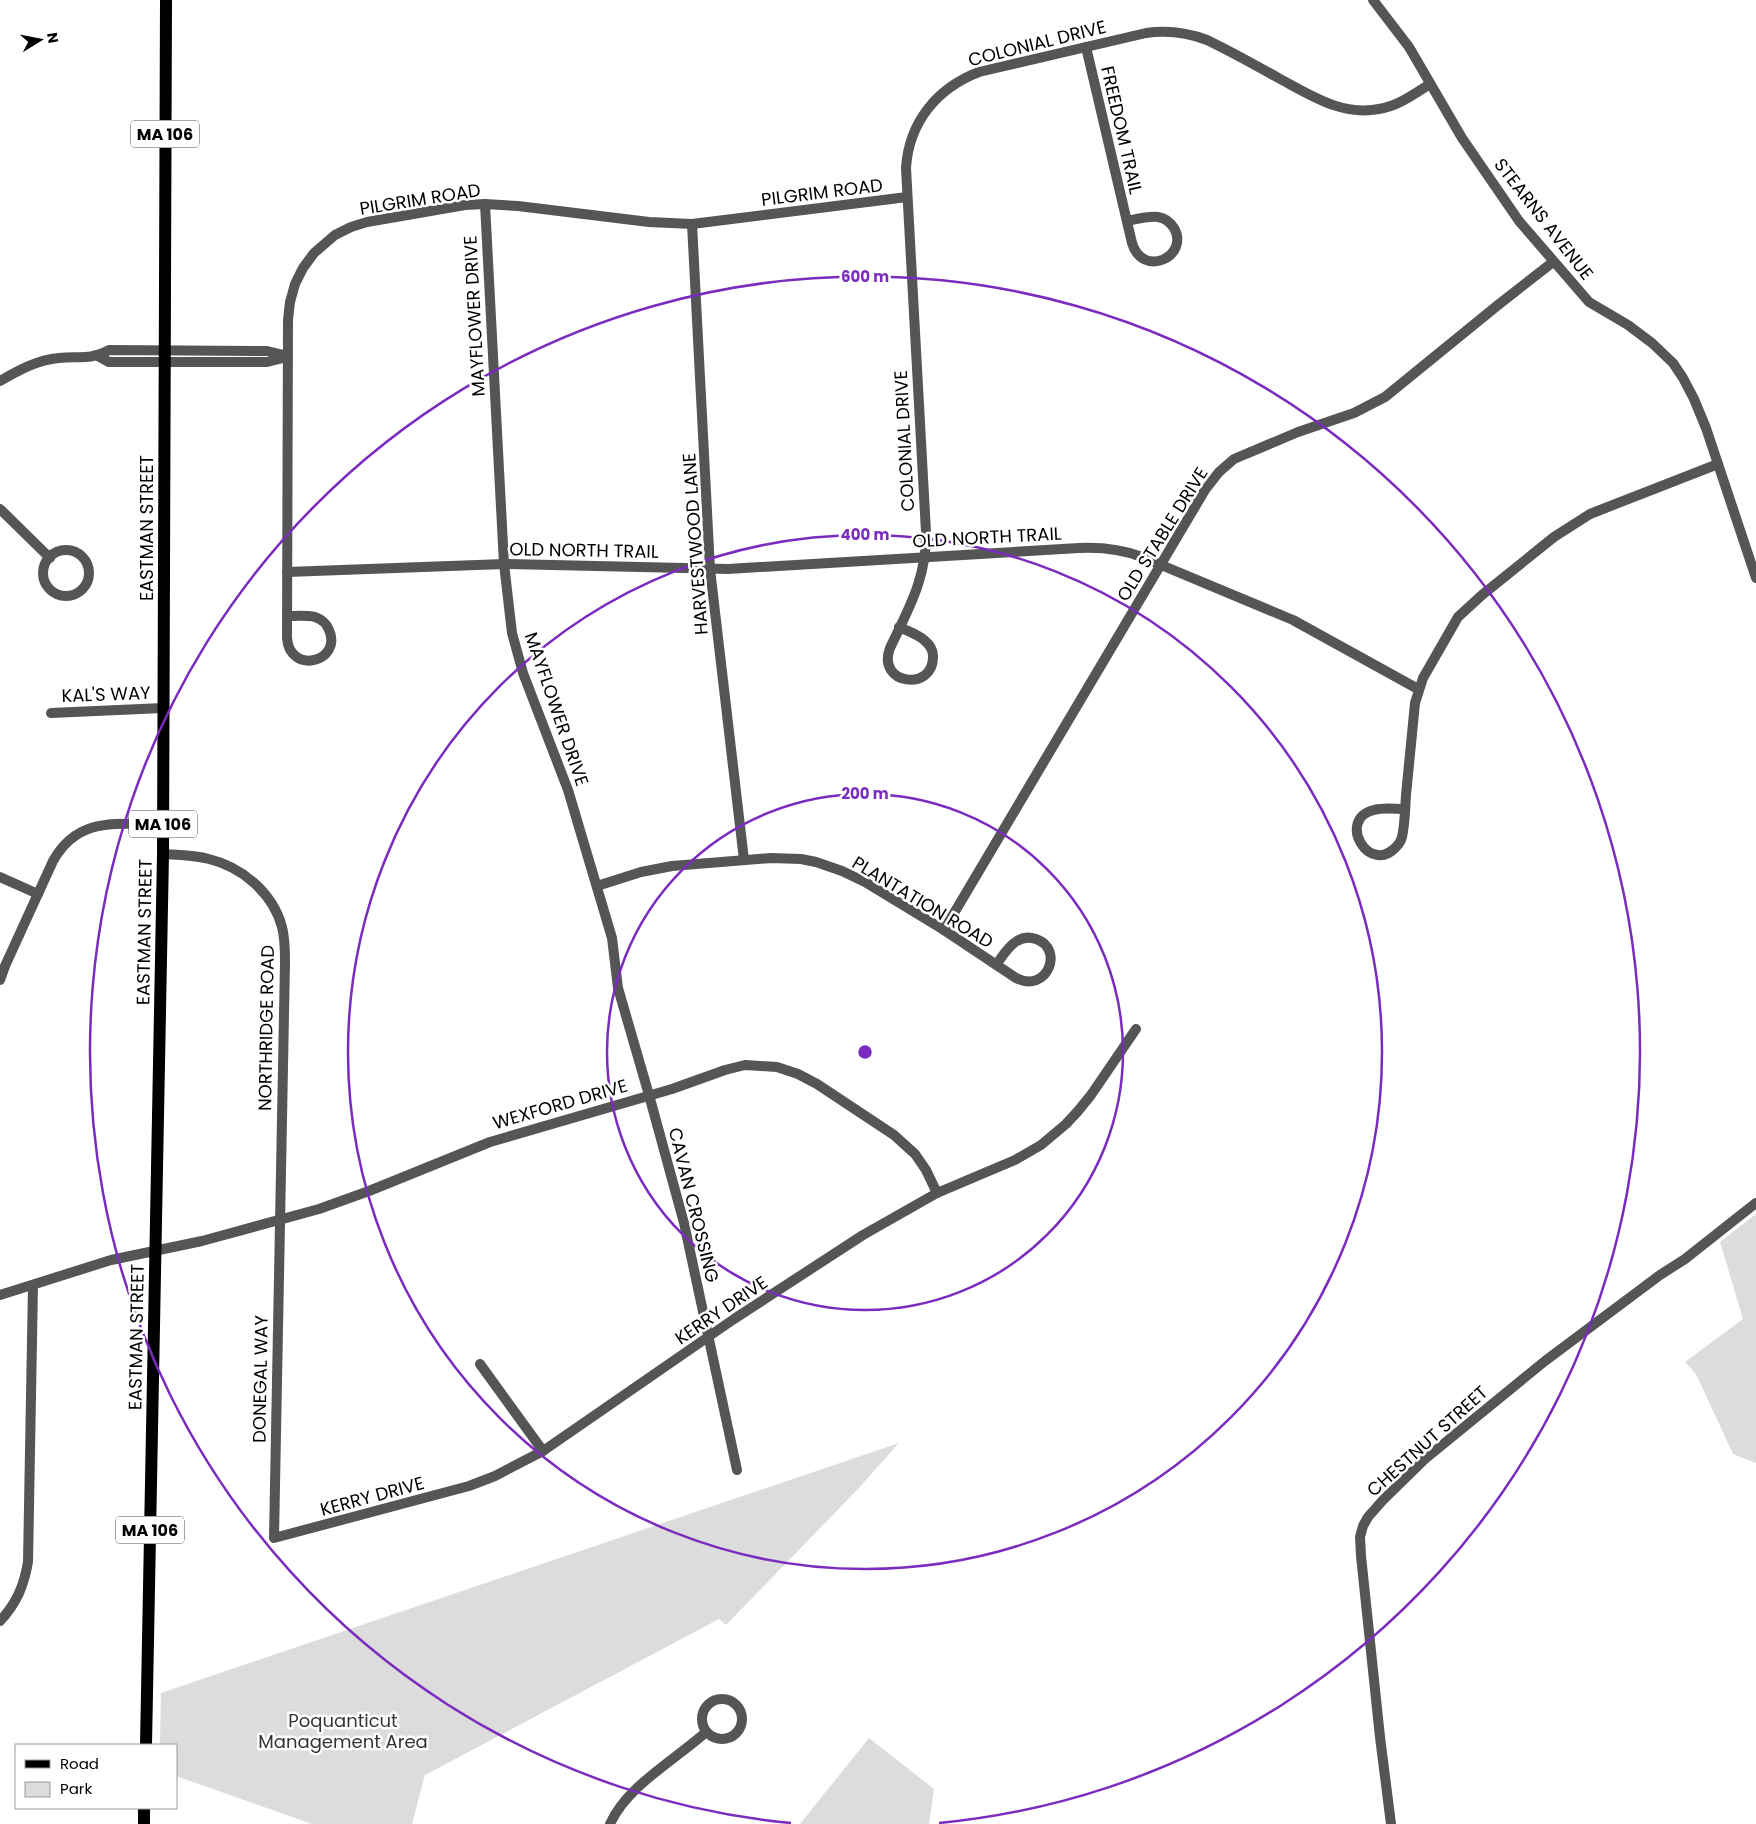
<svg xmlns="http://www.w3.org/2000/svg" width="1756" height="1824" font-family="Poppins,sans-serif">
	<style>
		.green { fill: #dcdcdc }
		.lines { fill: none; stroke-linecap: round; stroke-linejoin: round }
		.minor { stroke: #555; stroke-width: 10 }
		.primary { stroke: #000; stroke-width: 12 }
		.ring { fill: none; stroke: #7b2cbf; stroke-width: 2.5 }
		.labels { text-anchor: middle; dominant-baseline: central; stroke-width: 5; stroke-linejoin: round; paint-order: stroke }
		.shield { fill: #fff; stroke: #4c4c4c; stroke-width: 1 }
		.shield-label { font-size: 16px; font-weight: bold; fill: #000 }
		.street-label { font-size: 18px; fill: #000; stroke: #fff }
		.park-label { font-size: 18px; fill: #333; stroke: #fff }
		.centre { fill: #7b2cbf; stroke: #fff; stroke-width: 2.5 }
		.ring-label { font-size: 15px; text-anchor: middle; font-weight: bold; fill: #7b2cbf; stroke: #fff; stroke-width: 5; stroke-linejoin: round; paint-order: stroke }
	</style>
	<rect width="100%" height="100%" fill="#fff"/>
	<g class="green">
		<path d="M1756 1214V1463L1733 1454 1696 1374 1685 1362 1743 1319 1720 1242Z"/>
		<path d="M899 1443 857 1490 726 1625 719 1619 425 1775 412 1824H312L176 1776V1745H160L161 1693Z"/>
		<path d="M869 1738 934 1789 929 1824H800Z"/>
	</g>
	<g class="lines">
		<g class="minor">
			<path d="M1373 0 1409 47 1462 138 1519 221 1589 302 1628 325 1652 343 1673 363 1683 378 1694 399 1706 428 1756 578"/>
			<path d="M1086 47 1132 243C1143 279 1190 256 1174 228 1170 222 1165 218 1158 217 1148 216 1137 219 1127 221"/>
			<path d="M485 204 504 564 512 633 523 673 568 790 612 938 618 988 649 1095 684 1223 737 1470"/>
			<path d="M692 224 710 569 744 860"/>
			<path d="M98 356 109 362H267L287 357"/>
			<path d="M0 381C19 370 37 360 59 358 78 356 92 360 109 350L267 351 288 356"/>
			<path d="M0 509 50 558"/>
			<circle cx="66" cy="573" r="23"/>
			<path d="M287 572 504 564 728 569 1079 548C1102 547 1121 549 1142 557L1293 620 1418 689"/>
			<path d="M287 616C296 616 306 615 315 617 321 619 327 624 329 630 343 661 290 676 287 638L288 320 290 302 295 284 303 268 314 253 335 235 351 227 367 222 465 205 485 204 518 206 649 222 692 224 907 197"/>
			<path d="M899 627C907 631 917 634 924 640 929 644 933 650 933 656 934 692 876 685 890 648 909 608 927 577 926 532L906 168C909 122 937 88 979 72L1146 33C1167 30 1186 32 1207 40 1232 52 1257 66 1282 80 1312 96 1342 116 1379 109 1398 106 1414 94 1430 84"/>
			<path d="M51 713 163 708"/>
			<path d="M1405 809C1395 809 1383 807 1374 810 1336 819 1369 876 1396 847 1399 844 1401 841 1402 837 1405 824 1405 809 1406 795 1409 764 1412 733 1415 703L1423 678 1458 617 1482 595 1554 537 1590 514 1718 464"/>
			<path d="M163 854C178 855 194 855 209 859 242 867 273 893 282 927 285 938 285 950 285 962L274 1538 469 1486 495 1476 543 1451 734 1319 863 1235 937 1193 1015 1160 1041 1145 1066 1124 1078 1111 1091 1095 1136 1029"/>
			<path d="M0 877 38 894"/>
			<path d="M597 886 641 872 672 866 771 858 801 859 816 862 842 871 865 882 944 930 1016 978C1047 994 1065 949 1036 939 1030 937 1023 937 1017 941 1008 946 1002 957 996 965"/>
			<path d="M944 930 1205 490 1219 472 1234 459 1298 432 1354 413 1385 397 1498 305 1553 262"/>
			<path d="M0 980 5 966 53 861C79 815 118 825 163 824"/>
			<path d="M0 1295 111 1260 202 1241 319 1209 369 1191 490 1142 672 1089 725 1070 745 1065 777 1067 798 1074 817 1084 894 1135 915 1154 926 1170 937 1193"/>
			<path d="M480 1364 543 1451"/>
			<path d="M0 1621C17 1603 24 1585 28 1562L33 1285"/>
			<circle cx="722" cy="1719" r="20"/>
			<path d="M610 1824C627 1786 675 1760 706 1732"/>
			<path d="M1391 1824 1380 1737 1361 1556 1360 1537 1363 1526 1368 1517 1383 1500 1425 1459 1545 1361 1660 1275 1685 1259 1756 1203"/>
		</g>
		<g class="primary">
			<path d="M146 1745 163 854 166 0"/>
			<path d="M144 1824V1808"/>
		</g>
	</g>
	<g class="ring">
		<circle cx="865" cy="1052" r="258"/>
		<circle cx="865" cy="1052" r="517"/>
		<path d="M791 1823A775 775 0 1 1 939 1823"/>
	</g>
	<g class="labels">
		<g class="shield">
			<rect x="131" y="120.5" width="68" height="27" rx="4"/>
			<rect x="129" y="810.5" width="68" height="27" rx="4"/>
			<rect x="116" y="1516.5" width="68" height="27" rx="4"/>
		</g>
		<g class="shield-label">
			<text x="165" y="134">MA 106</text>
			<text x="163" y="824">MA 106</text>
			<text x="150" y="1530">MA 106</text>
		</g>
		<g class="street-label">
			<text transform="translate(1037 43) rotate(-14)">COLONIAL DRIVE</text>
			<text transform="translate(1122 130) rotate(77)">FREEDOM TRAIL</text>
			<text transform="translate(822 192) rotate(-7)">PILGRIM ROAD</text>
			<text transform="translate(420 199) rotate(-9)">PILGRIM ROAD</text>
			<text transform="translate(1544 219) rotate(52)">STEARNS AVENUE</text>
			<text transform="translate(474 316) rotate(-93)">MAYFLOWER DRIVE</text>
			<text transform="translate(904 441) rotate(-93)">COLONIAL DRIVE</text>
			<text transform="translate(146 528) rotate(-90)">EASTMAN STREET</text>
			<text transform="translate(1162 534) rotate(-58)">OLD STABLE DRIVE</text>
			<text transform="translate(987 537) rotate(-3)">OLD NORTH TRAIL</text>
			<text transform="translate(695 544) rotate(-94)">HARVESTWOOD LANE</text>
			<text transform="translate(584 550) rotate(1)">OLD NORTH TRAIL</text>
			<text transform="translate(106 694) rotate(-2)">KAL'S WAY</text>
			<text transform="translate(557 709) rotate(71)">MAYFLOWER DRIVE</text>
			<text transform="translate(923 902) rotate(31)">PLANTATION ROAD</text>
			<text transform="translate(144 932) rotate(-89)">EASTMAN STREET</text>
			<text transform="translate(266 1028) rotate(-89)">NORTHRIDGE ROAD</text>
			<text transform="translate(560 1104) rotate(-16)">WEXFORD DRIVE</text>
			<text transform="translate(694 1205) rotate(76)">CAVAN CROSSING</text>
			<text transform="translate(721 1310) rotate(-34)">KERRY DRIVE</text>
			<text transform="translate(136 1337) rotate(-89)">EASTMAN STREET</text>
			<text transform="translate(260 1379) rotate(-89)">DONEGAL WAY</text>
			<text transform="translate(1427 1441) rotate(-42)">CHESTNUT STREET</text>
			<text transform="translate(372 1496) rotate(-15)">KERRY DRIVE</text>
		</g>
		<g class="park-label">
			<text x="343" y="1720">Poquanticut<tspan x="343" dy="21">Management Area</tspan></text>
		</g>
	</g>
	<circle cx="865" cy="1052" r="8" class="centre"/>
	<g class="ring-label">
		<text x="865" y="282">600 m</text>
		<text x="865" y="540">400 m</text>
		<text x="865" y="799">200 m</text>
	</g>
	<rect x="15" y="1744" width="162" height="65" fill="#ffffff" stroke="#999999"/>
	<rect x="25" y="1760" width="25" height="8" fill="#000000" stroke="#999999"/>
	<text x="60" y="1769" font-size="15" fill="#000000">Road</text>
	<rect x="25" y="1782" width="25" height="15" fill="#dcdcdc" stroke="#999999"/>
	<text x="60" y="1794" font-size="15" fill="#000000">Park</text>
	<g transform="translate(40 40) rotate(80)" stroke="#ffffff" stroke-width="4" paint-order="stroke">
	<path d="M0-4L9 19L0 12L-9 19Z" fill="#000000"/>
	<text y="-8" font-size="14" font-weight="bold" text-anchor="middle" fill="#000000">N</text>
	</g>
</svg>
